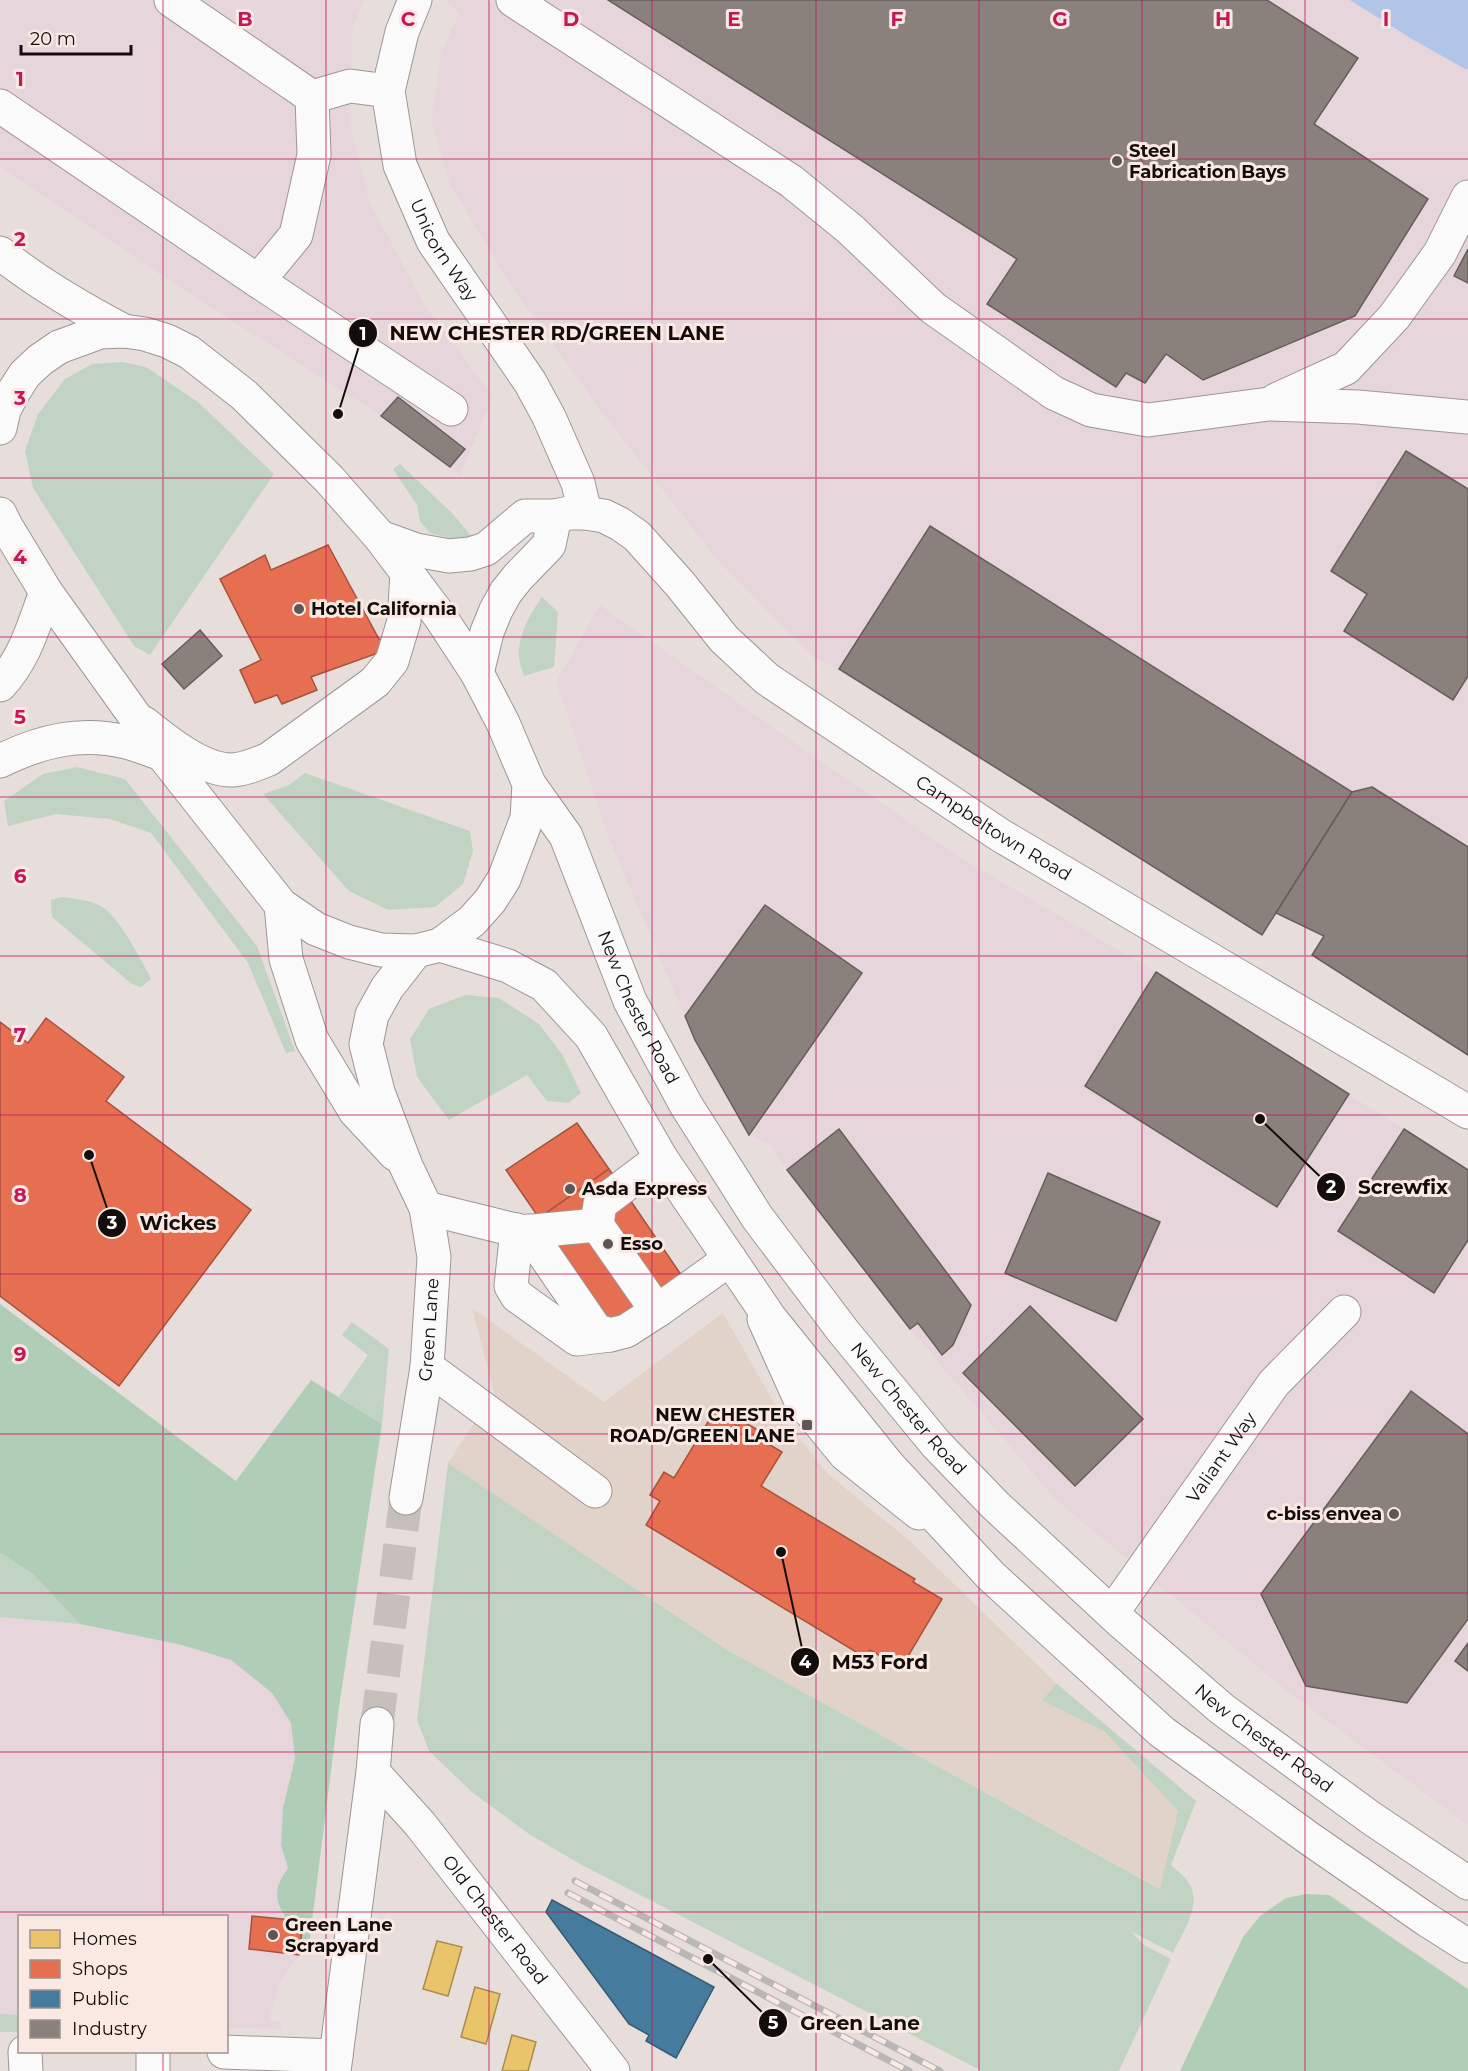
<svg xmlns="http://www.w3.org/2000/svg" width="1468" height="2071" font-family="Montserrat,sans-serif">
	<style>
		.commercial { fill: #e2d3ca }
		.industrial { fill: #e6d6dc }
		.green { fill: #c1d4c4 }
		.forest { fill: #b0cdb7 }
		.water { fill: #b0c5e8 }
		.homes { fill: #e9c46a; stroke: #a98d4e; stroke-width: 1.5 }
		.shops { fill: #e76f51; stroke: #a7523c; stroke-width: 1.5 }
		.public { fill: #457b9d; stroke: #365a71; stroke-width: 1.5 }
		.industry { fill: #8a817c; stroke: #665e5a; stroke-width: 1.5 }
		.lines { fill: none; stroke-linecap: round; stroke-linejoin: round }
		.major-tunnel { stroke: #c7bfbc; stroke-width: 33; stroke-dasharray: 33 16; stroke-linecap: butt }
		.minor-casing { stroke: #9d9694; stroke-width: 35 }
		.major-casing { stroke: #9d9694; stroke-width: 35 }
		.highway-casing { stroke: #9d9694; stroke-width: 35 }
		.minor { stroke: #fbfafa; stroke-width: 33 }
		.major { stroke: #fbfafa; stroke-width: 33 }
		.highway { stroke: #fbfafa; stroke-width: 33 }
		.rail-casing { stroke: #b9b7b6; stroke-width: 7 }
		.rail { stroke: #fae9e3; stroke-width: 4.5; stroke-dasharray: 14; stroke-linecap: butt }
		.grid { fill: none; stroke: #c2185b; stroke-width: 1.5; stroke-opacity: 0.55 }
		.poi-dot { fill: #5d5654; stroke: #fae9e3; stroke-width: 2 }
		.labels { text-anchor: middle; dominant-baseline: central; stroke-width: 6; stroke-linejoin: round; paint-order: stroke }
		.poi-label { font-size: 18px; font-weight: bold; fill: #130d0b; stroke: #fae9e3; text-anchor: start }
		.street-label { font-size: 18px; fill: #130d0b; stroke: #fae9e3 }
		.grid-label { font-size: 20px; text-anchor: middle; font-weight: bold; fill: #c2185b; stroke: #fae9e3; stroke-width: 6; stroke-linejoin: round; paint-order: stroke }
		.leader { fill: none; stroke: #130d0b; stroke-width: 2 }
		.callout-dot { fill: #130d0b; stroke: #fae9e3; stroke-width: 2 }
		.mark-label { font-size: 18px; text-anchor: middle; font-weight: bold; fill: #fff }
		.callout-label { font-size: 20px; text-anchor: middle; font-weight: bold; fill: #130d0b; stroke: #fae9e3; stroke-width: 6; stroke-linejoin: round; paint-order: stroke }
	</style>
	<rect width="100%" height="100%" fill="#e7dedb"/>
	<path class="commercial" d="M472 1308 604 1402 723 1313 782 1417 828 1474 910 1541 1057 1684 1196 1801 1161 1889 729 1651 448 1463 494 1392Z"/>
	<g class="industrial">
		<path d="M0 0H365L352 29 351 129 370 203 424 304 493 397 460 475 381 416 156 272 0 167Z"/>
		<path d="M445 0H1468V1055L1312 955 1324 936 1276 913 1262 935 839 669 814 658 719 562 601 411 510 284 450 184 431 120 442 50 459 13Z"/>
		<path d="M600 605 802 748 961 858 1156 972 1468 1170V1825L1287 1691 1056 1500 910 1329 787 1170 771 1145 749 1135 695 1040 610 841 556 682Z"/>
		<path d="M0 1617 80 1624 182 1645 231 1660 339 1707 303 1921 299 1955 280 1981 269 2021 281 2022V2029L227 2028 226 1916H20L19 2015 0 2014Z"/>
	</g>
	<g class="green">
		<path d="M123 362 146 367 198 402 274 474 150 655 134 646 33 488 25 451 38 414 65 379 92 364Z"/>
		<path d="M400 464 452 513 473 538 458 540 430 533 420 521 417 505 393 469Z"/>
		<path d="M542 597 558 612 554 667 524 676C522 670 519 663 519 656 518 635 530 614 542 597Z"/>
		<path d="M77 767 125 779 257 946 295 1051 286 1053 248 963 151 833 110 819 56 814 8 826 4 801 43 774Z"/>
		<path d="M305 773 470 831 473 851 463 884 435 907 388 910 349 891 263 794 289 785Z"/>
		<path d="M62 897C76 899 92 900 104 908 120 919 142 961 151 979L141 987 132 984 52 917 51 900Z"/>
		<path d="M465 995 499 998 539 1024 562 1054 581 1093 569 1103 547 1101 527 1075 449 1120 417 1077 410 1039 429 1009Z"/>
		<path d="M352 1322 389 1349 382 1424 339 1397 368 1355 342 1335Z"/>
		<path d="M448 1463 729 1651 1160 1889 1178 1811 1104 1731 1042 1700 1057 1684 1196 1801 1171 1865C1176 1870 1184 1875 1188 1882 1204 1904 1182 1933 1173 1953L1132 1932 1144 1945 1171 1959 1119 2071H982L580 1864 529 1834 473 1793 429 1751 417 1720Z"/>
		<path d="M0 1553 33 1574 80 1624 0 1617Z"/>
		<path d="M0 2014 19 2015V2032H0Z"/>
	</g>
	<g class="forest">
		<path d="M0 1304 236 1481 311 1380 382 1424 339 1707 309 1945 299 1955 303 1921 287 1919C273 1899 274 1888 288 1868L281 1845 283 1808 295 1758 291 1723 272 1693 231 1660 182 1645 80 1624 33 1574 0 1553Z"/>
		<path d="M1307 1894 1329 1895 1468 1989V2071H1180L1243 1937 1260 1916 1286 1898Z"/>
	</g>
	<path class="water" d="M1350 0H1468V69H1465L1412 39Z"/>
	<g class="homes">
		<path d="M437 1941 462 1947 448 1996 423 1989Z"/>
		<path d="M475 1987 500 1994 486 2044 461 2037Z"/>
		<path d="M512 2035 536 2042 528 2071H502Z"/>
	</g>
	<g class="shops">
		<path d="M328 545 379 639 385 640 384 657 375 654 311 677 317 690 282 704 277 695 255 703 240 670 261 660 220 579 265 555 271 570Z"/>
		<path d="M46 1018 124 1077 106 1101 251 1210 119 1386 0 1296V1022L28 1043Z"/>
		<path d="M577 1123 609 1169 539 1218 506 1170Z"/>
		<path d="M609 1169 686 1282 616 1330 539 1218Z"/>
		<path d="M714 1412 738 1426 741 1420 763 1433 760 1439 782 1452 761 1486 915 1579 913 1582 942 1599 901 1668 870 1650 866 1658 646 1525 660 1501 650 1495 664 1472 674 1478Z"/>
		<path d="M252 1916 303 1921 299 1955 249 1949Z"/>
	</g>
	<path class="public" d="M552 1900 714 1987 676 2058 646 2041 649 2035 629 2024 546 1912Z"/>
	<g class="industry">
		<path d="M608 0H1267L1358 58 1314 124 1428 199 1355 316 1203 380 1166 354 1145 383 1126 373 1116 387 987 304 1017 259Z"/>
		<path d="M1468 249V283L1454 276Z"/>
		<path d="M398 397 465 449 450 467 381 416Z"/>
		<path d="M1406 451 1468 489V676L1453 700 1344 631 1367 594 1331 571Z"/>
		<path d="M930 526 1352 792 1262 935 839 669Z"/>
		<path d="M200 630 222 656 184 689 162 664Z"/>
		<path d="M1372 787 1468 847V1055L1312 955 1324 936 1276 913 1352 792Z"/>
		<path d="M765 905 862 973 749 1135 695 1040 685 1016Z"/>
		<path d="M1156 972 1349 1094 1277 1207 1085 1086Z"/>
		<path d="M839 1129 971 1305 953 1345 942 1355 918 1323 910 1329 787 1170Z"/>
		<path d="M1404 1129 1468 1170V1240L1434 1293 1338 1231Z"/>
		<path d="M1048 1173 1160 1222 1116 1321 1005 1273Z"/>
		<path d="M1030 1306 1143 1419 1075 1486 963 1373Z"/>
		<path d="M1411 1391 1468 1434V1619L1407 1703 1306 1686 1261 1594Z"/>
		<path d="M1468 1643V1671L1455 1661Z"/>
	</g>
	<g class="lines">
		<path class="major-tunnel" d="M377 1724 406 1498"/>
		<g class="minor-casing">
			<g id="minor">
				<path d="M171 0 312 97"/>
				<path id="s1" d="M415 0 402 32 388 91 400 165 433 241 530 382 549 417 578 483 585 513"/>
				<path d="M513 0 791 181 850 229 933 308 1054 393 1091 410 1148 420 1269 404 1358 407 1468 417"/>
				<path d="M388 91 350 86 312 97 314 155 296 235 258 281 451 409"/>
				<path d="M0 106 258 281"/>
				<path d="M1276 400 1346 368 1394 317 1440 253 1468 197"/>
				<path id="s2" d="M380 537 416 550 449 556 470 554 486 549 525 516H555L569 513H585L604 516 620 524 637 536 680 584 724 639 767 679 1000 835 1468 1112"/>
				<path d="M477 673 487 632 496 610 506 592 518 577 549 545 555 516"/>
				<path d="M0 685C25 659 34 624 46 592"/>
				<path d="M144 723C166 741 203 771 233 770 246 769 257 764 269 759L375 682 392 661 404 621 407 573"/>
				<path d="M0 761C41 741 80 731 126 742 138 745 150 750 162 754"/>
				<path d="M661 1158 600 1204 597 1225 657 1311 730 1259"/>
				<path d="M426 1208 523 1232 597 1225"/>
				<path d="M517 1230 511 1286 517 1296 577 1339 610 1335"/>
				<path d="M528 1231 596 1330 610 1335 626 1331 657 1311"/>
				<path d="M764 1319 800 1399 845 1454 919 1513"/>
				<path d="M427 1367 595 1491"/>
				<path id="s3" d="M1112 1613 1274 1383 1344 1312"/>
				<path d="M25 2052 26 2071"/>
				<path d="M224 2052 336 2056"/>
				<path d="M153 2071V2052"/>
				<path d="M334 2071 373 1772"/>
			</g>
		</g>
		<g class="major-casing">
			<g id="major">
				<path d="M281 905 286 959 312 1040 355 1111 395 1154"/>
				<path id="s4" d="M406 1498 427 1367 434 1257 426 1208 406 1166 378 1092 366 1044 372 1015 387 988 416 951"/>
				<path id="s5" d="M377 1724 373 1772 420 1824 613 2071"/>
			</g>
		</g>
		<g class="highway-casing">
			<g id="highway">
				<path d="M0 253C39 284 80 308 124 331"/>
				<path d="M0 428 4 410 14 391 25 374 40 360 59 347 100 332 124 331 145 334 167 341 189 352 244 395 329 479 380 537 439 615 477 673 503 723 529 784 527 818 504 879 490 901 472 921 440 945 416 951 381 950 349 942 316 929 281 905 162 754 46 592 6 526 0 514"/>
				<path id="s6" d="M529 784 566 836 630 1001 686 1105 757 1217 843 1331 936 1444 995 1505 1120 1621 1222 1709 1371 1818 1468 1883"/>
				<path d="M440 945 508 966 544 985 591 1036 661 1158 770 1318 889 1466 991 1576 1162 1732 1310 1839 1427 1920 1468 1946"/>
			</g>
		</g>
		<use href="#minor" class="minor"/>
		<use href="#major" class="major"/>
		<use href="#highway" class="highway"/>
		<g class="rail-casing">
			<g id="rail">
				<path d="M575 1881 940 2071"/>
				<path d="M568 1893 909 2071"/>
			</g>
		</g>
		<use href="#rail" class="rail"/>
	</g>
	<path class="grid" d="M163 0V1916M326 0V2071M489 0V2071M652 0V2071M816 0V2071M979 0V2071M1142 0V2071M1305 0V2071M0 159H1468M0 319H1468M0 478H1468M0 637H1468M0 797H1468M0 956H1468M0 1115H1468M0 1274H1468M0 1434H1468M0 1593H1468M0 1752H1468M0 1912H1468M163 2052V2071"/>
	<g class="poi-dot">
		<circle cx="1117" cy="161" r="6"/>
		<circle cx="299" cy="609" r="6"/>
		<circle cx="570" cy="1189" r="6"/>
		<circle cx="608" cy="1244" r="6"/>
		<rect x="801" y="1419" width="12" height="12" rx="3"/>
		<circle cx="1394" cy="1514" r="6"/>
		<circle cx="273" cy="1935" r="6"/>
	</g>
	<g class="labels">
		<g class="poi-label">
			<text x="1129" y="151">Steel<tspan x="1129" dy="21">Fabrication Bays</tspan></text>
			<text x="311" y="609">Hotel California</text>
			<text x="582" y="1189">Asda Express</text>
			<text x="620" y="1244">Esso</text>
			<text x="795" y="1415" text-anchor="end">NEW CHESTER<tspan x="795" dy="21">ROAD/GREEN LANE</tspan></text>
			<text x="1382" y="1514" text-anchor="end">c-biss envea</text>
			<text x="285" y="1925">Green Lane<tspan x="285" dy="21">Scrapyard</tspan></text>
		</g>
		<g class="street-label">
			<text stroke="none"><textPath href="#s1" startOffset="266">Unicorn Way</textPath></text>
			<text stroke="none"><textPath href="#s2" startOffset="744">Campbeltown Road</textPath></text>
			<text stroke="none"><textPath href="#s6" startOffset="250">New Chester Road</textPath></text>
			<text stroke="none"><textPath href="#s4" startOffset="170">Green Lane</textPath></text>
			<text stroke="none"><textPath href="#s6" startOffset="736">New Chester Road</textPath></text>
			<text stroke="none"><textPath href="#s3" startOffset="190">Valiant Way</textPath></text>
			<text stroke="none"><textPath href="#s6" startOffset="1222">New Chester Road</textPath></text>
			<text stroke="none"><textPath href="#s5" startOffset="240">Old Chester Road</textPath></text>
		</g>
	</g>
	<g class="grid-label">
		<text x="245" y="26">B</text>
		<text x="408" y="26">C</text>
		<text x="571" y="26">D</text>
		<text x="734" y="26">E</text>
		<text x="897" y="26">F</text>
		<text x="1060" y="26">G</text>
		<text x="1223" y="26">H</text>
		<text x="1386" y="26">I</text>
		<text x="20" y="86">1</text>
		<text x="20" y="246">2</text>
		<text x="20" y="405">3</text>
		<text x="20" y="564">4</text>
		<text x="20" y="724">5</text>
		<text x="20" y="883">6</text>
		<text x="20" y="1042">7</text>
		<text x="20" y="1202">8</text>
		<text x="20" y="1361">9</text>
	</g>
	<path class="leader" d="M338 414L363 333M1260 1119L1331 1187M89 1155L112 1223M781 1552L805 1662M708 1959L773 2023"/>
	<g class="callout-dot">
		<circle cx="338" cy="414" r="6"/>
		<circle cx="1260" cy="1119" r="6"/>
		<circle cx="89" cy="1155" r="6"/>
		<circle cx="781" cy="1552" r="6"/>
		<circle cx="708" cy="1959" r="6"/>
		<circle cx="363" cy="333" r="15"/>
		<circle cx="1331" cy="1187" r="15"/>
		<circle cx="112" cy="1223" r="15"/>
		<circle cx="805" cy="1662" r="15"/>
		<circle cx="773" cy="2023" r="15"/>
	</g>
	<g class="mark-label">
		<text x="363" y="340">1</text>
		<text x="1331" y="1193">2</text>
		<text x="112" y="1229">3</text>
		<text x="805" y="1668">4</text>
		<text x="773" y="2029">5</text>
	</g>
	<g class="callout-label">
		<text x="557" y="340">NEW CHESTER RD/GREEN LANE</text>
		<text x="1403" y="1194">Screwfix</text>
		<text x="178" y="1230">Wickes</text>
		<text x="880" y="1669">M53 Ford</text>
		<text x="860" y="2030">Green Lane</text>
	</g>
	<rect x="18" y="1915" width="210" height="138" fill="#fae9e3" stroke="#9e918d" stroke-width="1.5"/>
	<rect x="30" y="1930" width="30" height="18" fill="#e9c46a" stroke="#9e918d" stroke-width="1.5"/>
	<text x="72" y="1945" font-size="18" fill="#130d0b">Homes</text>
	<rect x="30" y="1960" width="30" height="18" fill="#e76f51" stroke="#9e918d" stroke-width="1.5"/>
	<text x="72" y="1975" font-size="18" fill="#130d0b">Shops</text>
	<rect x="30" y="1990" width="30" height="18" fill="#457b9d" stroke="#9e918d" stroke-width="1.5"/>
	<text x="72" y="2005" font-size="18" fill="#130d0b">Public</text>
	<rect x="30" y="2020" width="30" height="18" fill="#8a817c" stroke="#9e918d" stroke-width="1.5"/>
	<text x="72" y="2035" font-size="18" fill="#130d0b">Industry</text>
	<path d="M21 45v9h110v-9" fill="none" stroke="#130d0b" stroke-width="3"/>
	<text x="30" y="45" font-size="18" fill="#130d0b" stroke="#fae9e3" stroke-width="4.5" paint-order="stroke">20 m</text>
</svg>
